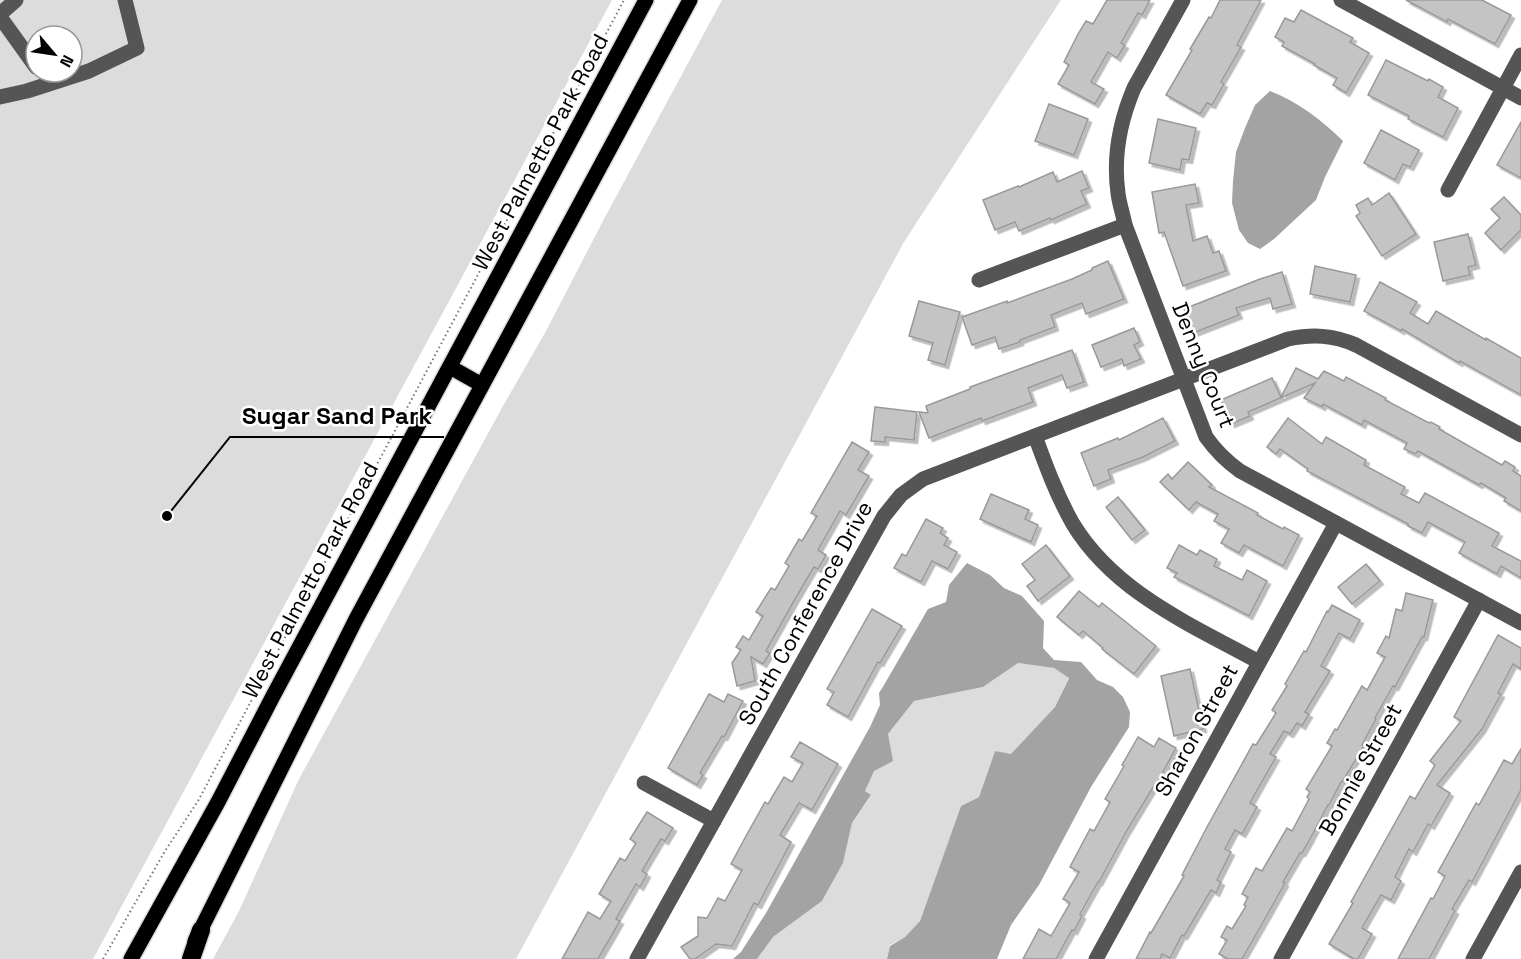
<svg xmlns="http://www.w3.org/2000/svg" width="1521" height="959" font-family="'Space Grotesk',sans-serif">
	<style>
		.green { fill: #dcdcdc; fill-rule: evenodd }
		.water { fill: #a3a3a3 }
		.building { fill: #c4c4c4; stroke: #999; stroke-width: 1.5; filter: url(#shadow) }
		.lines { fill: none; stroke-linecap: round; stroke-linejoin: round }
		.major-casing { stroke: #dbdbdb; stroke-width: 18 }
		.highway-casing { stroke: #dbdbdb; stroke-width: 21 }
		.path { stroke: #777; stroke-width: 2; stroke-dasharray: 1.5 3; stroke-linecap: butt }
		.minor { stroke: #555; stroke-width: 15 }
		.major { stroke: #000; stroke-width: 15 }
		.highway { stroke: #000; stroke-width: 18 }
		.labels { text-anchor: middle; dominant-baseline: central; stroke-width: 5; stroke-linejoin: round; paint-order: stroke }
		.street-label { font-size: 22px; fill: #000; stroke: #fff }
		.leader { fill: none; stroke: #000; stroke-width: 2 }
		.callout-dot { fill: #000; stroke: #fff; stroke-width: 2 }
		.callout-label { font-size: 24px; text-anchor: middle; font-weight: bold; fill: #000; stroke: #fff; stroke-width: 5; stroke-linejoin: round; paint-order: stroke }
	</style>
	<defs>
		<filter id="shadow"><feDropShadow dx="3.5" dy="3.5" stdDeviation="0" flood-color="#0004"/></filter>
	</defs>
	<rect width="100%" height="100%" fill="#fff"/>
	<g class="green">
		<path d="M0 0H612L93 959H0ZM36 36H72V72H36Z"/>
		<path d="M722 0H1061L904 242 516 959H213L239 911 299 779 503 406 546 331 604 219Z"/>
		<path d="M1018 663 1054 668 1069 677 1055 707 1011 755 995 751 979 797 961 806 920 921 905 937 890 945 887 959H757L773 937 822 901 843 863 852 823 871 796 865 791 888 734 914 701 983 687Z"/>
	</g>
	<g class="water">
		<path d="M1270 91C1297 101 1323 121 1343 141L1325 177 1316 200 1274 239 1260 249 1248 243 1239 230 1232 203 1233 181 1236 152 1245 128 1255 105Z"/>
		<path d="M967 563 990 575 1004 588 1022 596 1044 621 1043 648 1054 660 1081 662 1097 680 1113 687 1123 697 1130 712 1129 727 1091 787 1039 885 1011 925 997 959H887L890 946 905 937 920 921 961 806 979 797 995 751 1011 754 1055 707 1069 678 1054 668 1018 663 983 687 914 701 888 734 893 761 874 771 865 791 871 795 852 823 843 863 822 901 773 937 757 959H733L741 952 766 913 870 727 880 705 879 693 884 685 928 609 946 602 949 585Z"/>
	</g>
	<g class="building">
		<path d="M1107 0H1150L1142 15 1138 13 1121 43 1125 45 1117 58 1108 52 1091 82 1104 89 1095 104 1058 84 1069 65 1064 62 1078 34 1086 21 1093 24Z"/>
		<path d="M1220 0H1261L1237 45 1241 47 1221 82 1224 84 1212 105 1207 103 1200 114 1166 95 1192 50 1190 49 1209 17 1211 18Z"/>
		<path d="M1406 0H1482L1511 15 1495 44 1448 19 1447 22Z"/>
		<path d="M1301 10 1353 38 1350 42 1369 53 1346 93 1333 85 1337 78 1314 65 1315 64 1282 46 1284 42 1275 37 1285 18 1294 22Z"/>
		<path d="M1386 60 1428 81 1429 79 1443 87 1438 97 1458 108 1443 137 1408 119 1409 116 1368 95Z"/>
		<path d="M1049 104 1088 119 1074 155 1035 141Z"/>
		<path d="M1158 119 1196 128 1189 160 1182 159 1180 170 1149 163Z"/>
		<path d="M1521 122V178L1497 165Z"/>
		<path d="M1381 130 1419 150 1410 167 1403 164 1395 180 1364 163Z"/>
		<path d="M1082 171 1089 188 1081 191 1087 204 1051 220 1050 218 1019 231 1015 222 995 230 983 200 1018 186 1019 187 1053 172 1057 182Z"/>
		<path d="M1195 184 1199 203 1186 205 1193 241 1207 236 1213 253 1219 251 1226 271 1183 286 1164 232 1159 233 1152 192Z"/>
		<path d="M1389 193 1416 234 1382 256 1356 216 1360 213 1356 205 1368 198 1372 205Z"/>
		<path d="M1504 197 1521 215V230L1501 250 1485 233 1500 218 1491 209Z"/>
		<path d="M1468 234 1476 265 1468 267 1470 275 1443 281 1434 242Z"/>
		<path d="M1108 261 1124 299 1086 314 1082 303 1051 315 1055 327 1020 340V342L999 349 995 337 972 345 962 317 1007 301V303L1072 279 1092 270V268Z"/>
		<path d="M1315 266 1356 275 1350 302 1310 294Z"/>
		<path d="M1282 272 1292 304 1273 309 1270 298 1236 308 1239 315 1193 333 1184 309 1260 279Z"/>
		<path d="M1380 282 1417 302 1410 313 1428 324 1436 311 1486 340V338L1521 358V395L1460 361 1459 363 1402 329 1401 331 1364 311Z"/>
		<path d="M919 301 960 312 945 365 928 360 933 343 909 336Z"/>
		<path d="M1134 328 1140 342 1134 345 1141 359 1124 366 1122 359 1101 367 1092 345Z"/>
		<path d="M1072 350 1084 382 1067 388 1062 375 1028 388 1033 402 982 421 981 418 929 438 919 412 928 413 926 406 970 389V387Z"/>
		<path d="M1296 368 1318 379 1324 371 1344 381 1346 377 1386 398 1385 400 1429 423 1431 422 1440 427 1439 429 1502 465 1505 461 1515 467 1513 471 1521 476V511L1504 501 1506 498 1481 483 1479 485 1418 451 1415 454 1404 449 1407 443 1364 420 1362 425 1323 404 1322 407 1304 398 1315 383 1248 412 1250 416 1231 424 1221 400 1272 378 1281 397Z"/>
		<path d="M875 407 917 412 914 440 885 437V442L871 441Z"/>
		<path d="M1163 418 1175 441 1143 457 1108 470 1111 479 1094 486 1081 453 1118 438 1119 440Z"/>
		<path d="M1288 418 1322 444 1326 437 1366 460 1364 465 1405 487 1401 494 1419 503 1425 493 1499 533 1492 546 1521 561V578L1501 566 1497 574 1459 553 1465 542 1428 522 1422 533 1408 526V524L1307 471 1308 469 1280 449 1276 454 1267 447Z"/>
		<path d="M852 442 869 452 858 470 869 476 846 515 840 511 818 550 826 555 818 569 814 567 794 601 766 651 770 653 763 664 751 657 755 681 737 686 732 663 741 650 736 647 743 636 749 640 763 616 756 612 771 588 775 590 789 566 785 563 799 539 802 541 817 516 811 513Z"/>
		<path d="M1188 462 1212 485 1209 487 1258 513 1257 515 1283 529 1284 527 1299 535 1283 566 1244 545 1239 553 1221 543 1229 529 1214 521 1218 514 1196 502 1189 510 1160 482 1168 474 1172 479Z"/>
		<path d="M991 494 1029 510 1025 519 1038 525 1031 542 980 519Z"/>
		<path d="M1118 497 1145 530 1132 540 1106 507Z"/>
		<path d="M926 519 943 528 940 533 948 538 944 545 957 552 948 569 932 561 921 582 894 568 902 554 906 556Z"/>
		<path d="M1046 545 1070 576 1038 601 1027 586 1035 580 1022 564Z"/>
		<path d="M1179 545 1197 555 1200 550 1217 559 1214 566 1242 580 1247 570 1267 581 1249 616 1174 577 1177 573 1167 568Z"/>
		<path d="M1366 564 1380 581 1352 604 1338 587Z"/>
		<path d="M1079 591 1099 607 1102 603 1156 646 1134 674 1102 649 1103 648 1083 631 1079 635 1057 617Z"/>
		<path d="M1406 593 1433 600 1424 637H1422L1395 687 1393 686 1375 718 1376 719 1362 745 1364 746 1342 782H1341L1329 805H1328L1309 841 1302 853H1300L1283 882 1285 883 1266 917 1242 959H1228L1219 954 1227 940 1221 937 1227 926 1232 929 1246 906 1244 905 1248 897 1242 894 1256 868 1262 871 1287 828 1292 831 1309 799 1307 797 1310 792 1306 789 1332 746 1327 743 1335 729 1337 730 1362 686 1367 690 1385 657 1377 653 1386 636 1389 638 1396 609 1402 611Z"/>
		<path d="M1332 605 1360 620 1350 639 1339 633 1321 666 1330 671 1305 712 1309 714 1302 726 1297 723 1290 734 1284 731 1270 754 1276 757 1250 803 1257 807 1242 834 1235 830 1225 849 1231 852 1217 880 1221 882 1216 893 1211 890 1184 936 1182 935 1170 958 1162 954 1160 959H1136L1150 932 1151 933 1184 876 1182 875 1207 827 1253 744 1256 745 1276 713 1272 710 1287 686 1285 684 1304 651 1306 652 1327 611 1328 612Z"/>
		<path d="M872 609 902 626 880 663 878 662 848 717 827 705 834 692 827 689Z"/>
		<path d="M1498 635 1521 648V669L1513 664 1498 693 1501 694 1482 729 1437 785 1450 793 1431 826 1428 824 1413 852 1409 849 1395 877 1401 881 1391 900 1381 895 1362 928 1372 934 1358 959H1354L1329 944 1353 903 1351 902 1410 796 1415 799 1435 765 1430 761 1461 721 1454 717Z"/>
		<path d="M1190 669 1203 729 1174 736 1161 676Z"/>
		<path d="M709 694 724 702 728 694 743 701 724 737 722 736 700 773 703 775 697 785 668 768Z"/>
		<path d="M1138 737 1154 747 1159 738 1176 748 1156 785 1155 784 1126 832 1099 882H1098L1080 914 1082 916 1074 931 1072 930 1056 959H1023L1039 929 1051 936 1070 903 1063 899 1079 872 1070 867 1090 829 1094 831 1110 802 1105 799 1124 766 1122 765Z"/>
		<path d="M800 742 838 764 812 810 799 803 780 835 791 842 758 905 754 903 732 946 716 944 695 959H690L681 947 698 936V917L707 918 718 898 725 901 742 870 731 864 746 836 765 802 768 804 784 777 792 782 803 763 791 757Z"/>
		<path d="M1521 749V790L1472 882 1469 880 1452 909 1455 911 1429 959H1398L1431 898 1433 899 1445 876 1438 872 1476 803 1479 805 1504 760 1512 764Z"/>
		<path d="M647 812 673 828 665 841 661 839 642 871 647 874 640 887 636 884 616 919 620 921 598 959H562L588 912 600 919 611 901 599 894 620 858 625 861 636 843 630 839Z"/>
	</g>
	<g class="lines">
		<g class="major-casing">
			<g id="major">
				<path d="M450 367 482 385"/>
				<path d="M195 941 356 619 690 0"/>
				<path d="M131 959 218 802 273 696 646 0"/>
			</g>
		</g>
		<g class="highway-casing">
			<path id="highway" d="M191 959 201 930"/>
		</g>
		<path class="path" d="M103 959 165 851 198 801 624 0"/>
		<g class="minor">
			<path d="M1183 0 1134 88C1120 121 1113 157 1118 193 1119 203 1123 214 1125 225L1206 437C1216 451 1226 461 1240 471L1521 623"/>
			<path d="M1341 0 1521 98"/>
			<path d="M0 14 16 0"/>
			<path d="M0 17 36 67"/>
			<path d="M0 97 27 91 89 71 137 48 125 0"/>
			<path d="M1448 190 1521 55"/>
			<path d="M979 280 1125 225"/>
			<path d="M1035 436C1046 466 1057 496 1073 524 1115 593 1192 625 1259 662"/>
			<path d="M644 783 714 821"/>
			<path d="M637 959 884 516 901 495 923 479 1288 339C1313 334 1333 335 1356 345L1521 435"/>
			<path d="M1096 959 1336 523"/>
			<path d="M1281 959 1479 600"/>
			<path d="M1473 959 1521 872"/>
		</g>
		<use href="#major" class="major"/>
		<use href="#highway" class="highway"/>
	</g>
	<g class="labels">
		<g class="street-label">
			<text transform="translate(540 152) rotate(-62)">West Palmetto Park Road</text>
			<text transform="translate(1204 365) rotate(68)">Denny Court</text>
			<text transform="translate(310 580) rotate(-62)">West Palmetto Park Road</text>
			<text transform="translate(805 613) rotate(-61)">South Conference Drive</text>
			<text transform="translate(1196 730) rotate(-61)">Sharon Street</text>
			<text transform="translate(1360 769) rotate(-61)">Bonnie Street</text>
		</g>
	</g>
	<path class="leader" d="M167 516L230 437H444"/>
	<circle class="callout-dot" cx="167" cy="516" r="6"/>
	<g class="callout-label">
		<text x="337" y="424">Sugar Sand Park</text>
	</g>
	<g transform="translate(54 54) rotate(119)"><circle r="28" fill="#ffffff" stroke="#999999" stroke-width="1.5"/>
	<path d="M0-4.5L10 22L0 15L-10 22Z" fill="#000000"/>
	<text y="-9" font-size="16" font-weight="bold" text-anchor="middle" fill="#000000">N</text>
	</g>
</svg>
